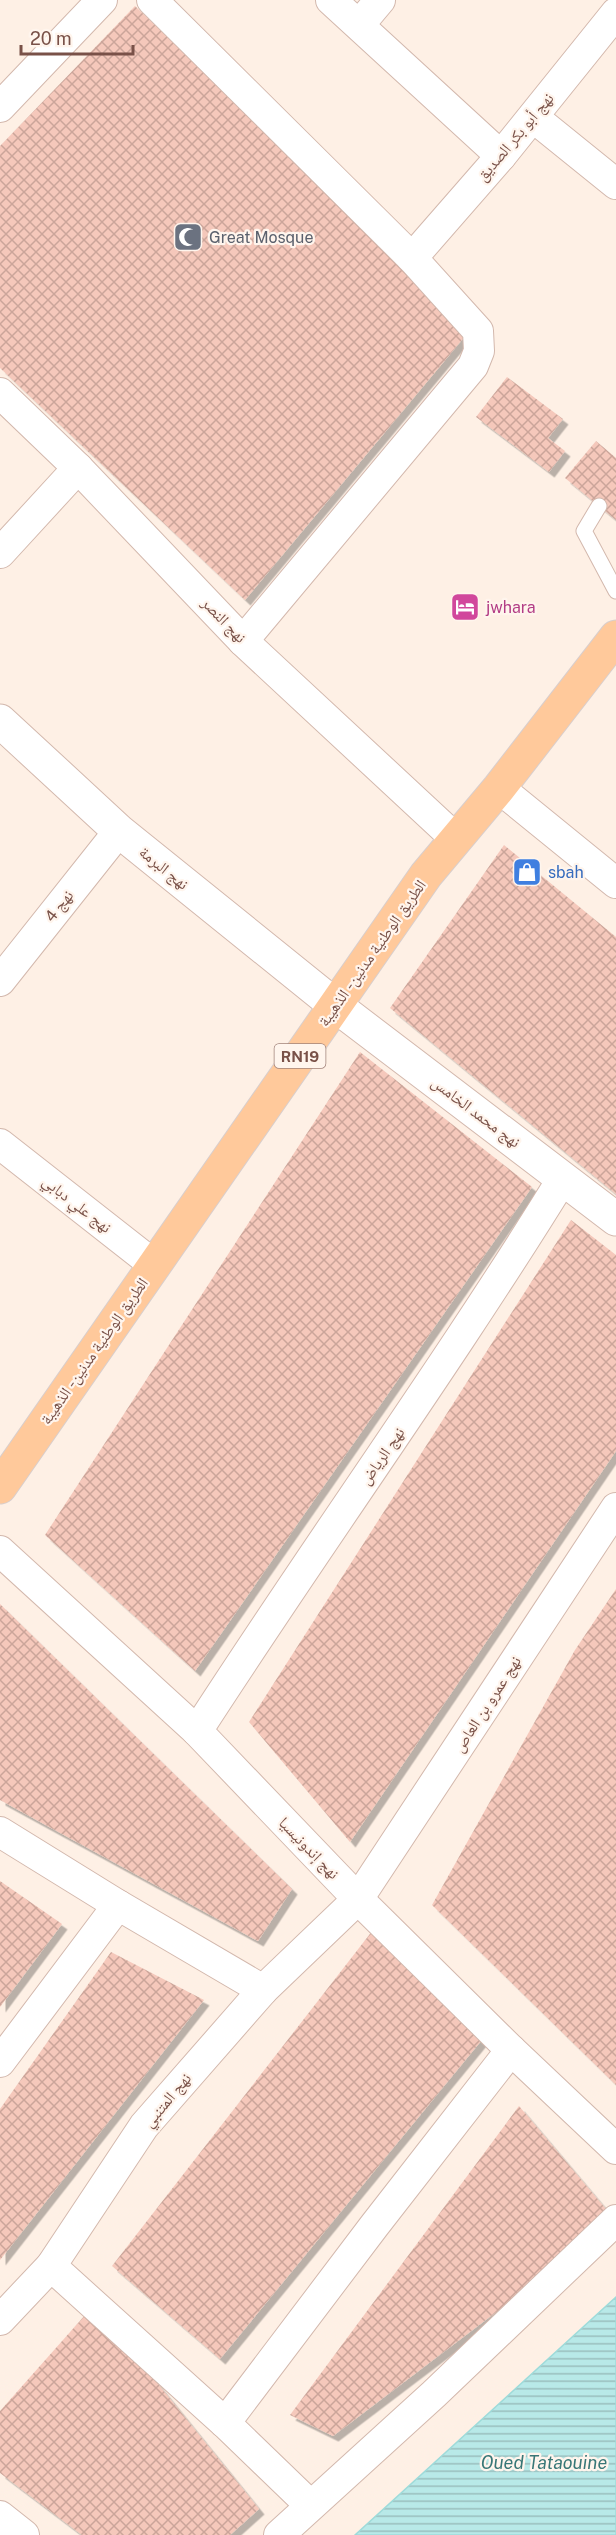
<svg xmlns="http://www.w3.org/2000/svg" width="616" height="2535" font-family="'Public Sans','Noto Naskh Arabic',sans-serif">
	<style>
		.water { fill: url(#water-rules); stroke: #9edbda; stroke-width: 1.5 }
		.building { fill: url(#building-cross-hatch); filter: url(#shadow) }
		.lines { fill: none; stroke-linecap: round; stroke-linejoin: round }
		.service-casing { stroke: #d3b8ad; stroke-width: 17 }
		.minor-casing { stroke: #d3b8ad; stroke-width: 32 }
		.tertiary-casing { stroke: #d3b8ad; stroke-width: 35 }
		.primary-casing { stroke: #d9cecc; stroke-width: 35 }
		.service { stroke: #fff; stroke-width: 15 }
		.minor { stroke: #fff; stroke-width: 30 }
		.tertiary { stroke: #fff; stroke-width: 33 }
		.primary { stroke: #ffc99b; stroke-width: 33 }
		.labels { text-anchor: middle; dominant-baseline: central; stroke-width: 4.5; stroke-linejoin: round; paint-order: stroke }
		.shield { fill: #fff5ed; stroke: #a1827a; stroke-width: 1.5 }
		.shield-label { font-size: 15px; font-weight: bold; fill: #795148 }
		.street-label { font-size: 16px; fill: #795148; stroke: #fff5ed }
		.worship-label { font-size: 16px; fill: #5b616d; stroke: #fff5ed; text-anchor: start }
		.hotel-label { font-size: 16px; fill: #b23c85; stroke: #fff5ed; text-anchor: start }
		.shop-label { font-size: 16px; fill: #366cbe; stroke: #fff5ed; text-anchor: start }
		.water-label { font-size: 18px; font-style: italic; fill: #387777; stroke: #fff5ed }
	</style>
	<defs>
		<pattern id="water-rules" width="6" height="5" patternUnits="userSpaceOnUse" patternTransform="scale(1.5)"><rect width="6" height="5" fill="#b8e9e8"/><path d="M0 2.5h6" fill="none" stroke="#9abfbe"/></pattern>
		<pattern id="building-cross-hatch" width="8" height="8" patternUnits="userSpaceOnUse" patternTransform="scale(1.5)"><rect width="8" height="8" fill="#f5c8bb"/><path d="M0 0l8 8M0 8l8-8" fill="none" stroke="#cba59a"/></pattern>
		<filter id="shadow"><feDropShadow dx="5.5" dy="5.5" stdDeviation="0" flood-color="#0004"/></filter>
	</defs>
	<rect width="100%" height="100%" fill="#fef0e5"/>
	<path class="water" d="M616 2297V2535H355Z"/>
	<g class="building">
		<path d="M135 6 471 329 245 600 0 368V146Z"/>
		<path d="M507 377 563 419 548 438 565 451 549 472 476 417Z"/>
		<path d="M596 441 616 458V520L565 478Z"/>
		<path d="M504 845 616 937V1194L390 1008Z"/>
		<path d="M360 1052 532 1187 195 1671 45 1535Z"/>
		<path d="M571 1220 616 1255V1451L350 1842 249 1722Z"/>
		<path d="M616 1589V2085L432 1905 575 1650Z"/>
		<path d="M0 1604 292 1889 258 1941 0 1800Z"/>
		<path d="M0 1881 62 1924 0 2007Z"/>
		<path d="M380 1921 490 2030 220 2359 112 2266Z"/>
		<path d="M111 1952 204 2000 0 2260V2109Z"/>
		<path d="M519 2106 616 2221 333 2436 290 2415Z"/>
		<path d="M94 2305 259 2509 230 2535H82L0 2473V2411Z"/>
	</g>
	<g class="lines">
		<g class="service-casing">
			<path id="service" d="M599 506 584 531 616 591"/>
		</g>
		<g class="minor-casing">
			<g id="minor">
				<path d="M152 0 412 258 478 331 479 351 473 366 243 641"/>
				<path d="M331 0 501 156"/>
				<path d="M359 25 380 0"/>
				<path d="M0 107 102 0"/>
				<path d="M533 117 616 184"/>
				<path d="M412 258 501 156 616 13"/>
				<path d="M0 393 78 468 243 641 456 839"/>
				<path d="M0 553 78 468"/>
				<path d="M499 788 616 883"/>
				<path d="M0 981 119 831"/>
				<path d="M0 1144 153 1264"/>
				<path d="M0 1551 197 1731 358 1899 511 2050 616 2149"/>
				<path d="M197 1731C317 1545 447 1366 563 1178"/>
				<path d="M0 1832 118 1905 263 1990"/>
				<path d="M0 2062 118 1905"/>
				<path d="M51 2266 225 2423 310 2505"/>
				<path d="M0 2320 51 2266 144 2126 263 1990 358 1899 616 1508"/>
				<path d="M225 2423 374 2226 511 2050"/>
				<path d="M0 2516 24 2535"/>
				<path d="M279 2535 434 2394 616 2220"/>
			</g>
		</g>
		<g class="tertiary-casing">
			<path id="tertiary" d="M0 721 119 831 336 1006 616 1219"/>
		</g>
		<g class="primary-casing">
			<path id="primary" d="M0 1487 426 875 499 788 616 637"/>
		</g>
		<use href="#service" class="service"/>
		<use href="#minor" class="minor"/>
		<use href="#tertiary" class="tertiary"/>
		<use href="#primary" class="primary"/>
	</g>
	<defs>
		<g id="mosque-square" transform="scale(1.5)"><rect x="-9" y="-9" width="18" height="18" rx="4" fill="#6b7280" stroke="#fff5ed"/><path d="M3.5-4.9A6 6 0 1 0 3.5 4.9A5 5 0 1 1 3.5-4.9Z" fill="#fff"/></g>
		<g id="hotel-square" transform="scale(1.5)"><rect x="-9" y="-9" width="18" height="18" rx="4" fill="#d1479c" stroke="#fff5ed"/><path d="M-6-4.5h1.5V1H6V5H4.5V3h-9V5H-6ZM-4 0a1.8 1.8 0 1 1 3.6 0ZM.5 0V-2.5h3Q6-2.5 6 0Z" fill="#fff"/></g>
		<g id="shop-square" transform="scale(1.5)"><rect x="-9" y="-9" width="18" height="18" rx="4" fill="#3f7fe0" stroke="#fff5ed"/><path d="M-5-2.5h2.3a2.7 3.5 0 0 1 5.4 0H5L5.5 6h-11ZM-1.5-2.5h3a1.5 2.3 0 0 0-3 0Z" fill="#fff"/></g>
	</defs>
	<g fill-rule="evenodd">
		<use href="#mosque-square" x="188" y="237"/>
		<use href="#hotel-square" x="465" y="607"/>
		<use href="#shop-square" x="527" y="872"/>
	</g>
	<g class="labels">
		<rect class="shield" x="274.5" y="1044" width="51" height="24" rx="4.5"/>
		<g class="shield-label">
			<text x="300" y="1056">RN19</text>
		</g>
		<g class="street-label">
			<text transform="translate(515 137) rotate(-50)">نهج أبو بكر الصديق</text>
			<text transform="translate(224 620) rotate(46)">نهج النصر</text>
			<text transform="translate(164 868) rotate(39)">نهج البرمة</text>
			<text transform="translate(59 906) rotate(-52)">نهج 4</text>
			<text transform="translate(372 953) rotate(-55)">الطريق الوطنية مدنين - الذهيبة</text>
			<text transform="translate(476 1112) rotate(37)">نهج محمد الخامس</text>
			<text transform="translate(77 1204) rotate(38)">نهج علي دبابي</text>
			<text transform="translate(94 1351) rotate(-55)">الطريق الوطنية مدنين - الذهيبة</text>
			<text transform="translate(382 1456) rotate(-55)">نهج الرياض</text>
			<text transform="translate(487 1704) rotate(-57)">نهج عمرو بن العاص</text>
			<text transform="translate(309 1848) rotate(46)">نهج إندونيسيا</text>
			<text transform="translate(167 2100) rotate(-50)">نهج المتنبي</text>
		</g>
		<g class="worship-label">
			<text x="209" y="237">Great Mosque</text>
		</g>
		<g class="hotel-label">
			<text x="486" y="607">jwhara</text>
		</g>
		<g class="shop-label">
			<text x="548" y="872">sbah</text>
		</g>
		<g class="water-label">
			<text x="544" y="2462">Oued Tataouine</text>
		</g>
	</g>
	<path d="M21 45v9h112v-9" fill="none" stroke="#795148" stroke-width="3"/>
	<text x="30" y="45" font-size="18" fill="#795148" stroke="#fff5ed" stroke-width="4.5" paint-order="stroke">20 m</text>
</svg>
